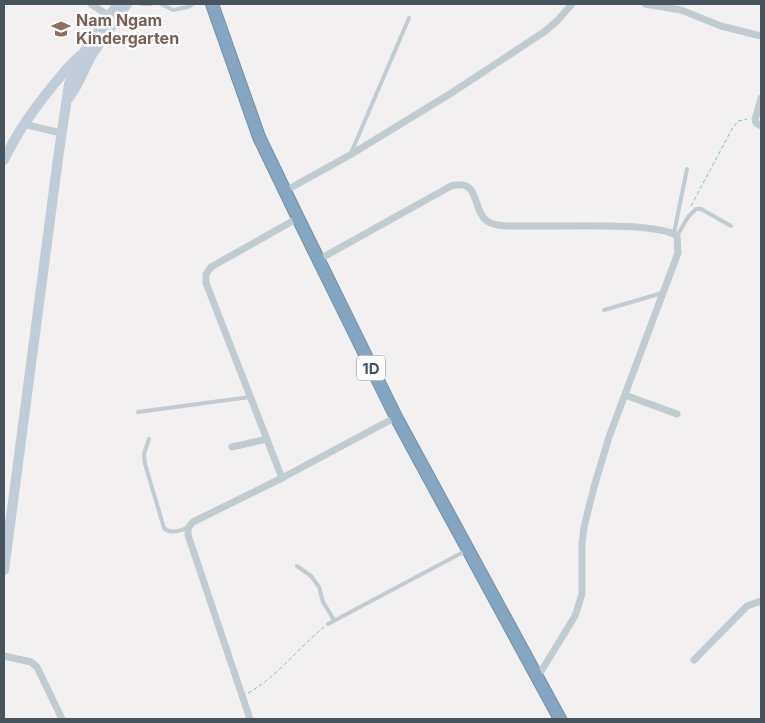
<svg xmlns="http://www.w3.org/2000/svg" width="765" height="723" font-family="Inter,sans-serif">
	<style>
		.lines { fill: none; stroke-linecap: round; stroke-linejoin: round }
		.highway-casing { stroke: #7190ac; stroke-width: 14 }
		.path { stroke: #74d09f; stroke-width: 1; stroke-dasharray: 4 2.5; stroke-linecap: butt }
		.lane { stroke: #c0cbd2; stroke-width: 4 }
		.street { stroke: #c0cbd2; stroke-width: 7 }
		.secondary { stroke: #c0ccd7; stroke-width: 10 }
		.highway { stroke: #86a5c0; stroke-width: 12 }
		.labels { text-anchor: middle; dominant-baseline: central; stroke-width: 5; stroke-linejoin: round; paint-order: stroke }
		.shield { fill: #fff; stroke: #7e878e; stroke-width: 1 }
		.shield-label { font-size: 15px; font-weight: bold; fill: #47545e }
		.education-label { font-size: 16px; font-weight: bold; fill: #785e54; stroke: #fff; text-anchor: start }
	</style>
	<rect width="100%" height="100%" fill="#f2f0f0"/>
	<g class="lines">
		<g class="highway-casing">
			<path id="highway" d="M212 4 259 137 298 218 396 417 560 719"/>
		</g>
		<g class="path">
			<path d="M691 206 732 129 738 121 747 119"/>
			<path d="M248 693C277 677 298 648 324 627"/>
		</g>
		<g class="lane">
			<path d="M142 4H151"/>
			<path d="M161 4 173 10 188 7 193 4"/>
			<path d="M351 153 409 18"/>
			<path d="M674 233 687 169"/>
			<path d="M677 236 688 217 696 209H701L731 226"/>
			<path d="M604 310 662 293"/>
			<path d="M138 412 250 397"/>
			<path d="M149 439 144 454 145 464 164 528C171 535 180 530 188 528"/>
			<path d="M297 566 311 576 319 587 323 602 334 620"/>
			<path d="M328 624 467 550"/>
		</g>
		<g class="street">
			<path d="M91 4 109 16"/>
			<path d="M645 4 681 10 721 26 761 36"/>
			<path d="M761 98 755 120 756 123 761 126"/>
			<path d="M23 124 61 133"/>
			<path d="M285 191 350 155 453 92 544 32 557 21 572 4"/>
			<path d="M318 260 451 186C481 178 471 209 487 221 496 227 510 226 521 226 550 227 659 221 677 236L678 253 609 437 594 487 584 527 582 544V594L575 616 537 678"/>
			<path d="M625 395 677 414"/>
			<path d="M232 447 267 439"/>
			<path d="M282 478 206 283V274L211 267 298 218"/>
			<path d="M4 656 31 662 37 667 62 719"/>
			<path d="M694 660 747 606 761 601"/>
			<path d="M250 719 188 535V528L193 522 282 478 396 417"/>
		</g>
		<g class="secondary">
			<path d="M69 98 77 85 91 56 127 4"/>
			<path d="M4 160C17 132 35 107 55 83 63 73 71 63 81 55"/>
			<path d="M4 570 59 151 69 84 83 54 94 37 118 4"/>
		</g>
		<use href="#highway" class="highway"/>
	</g>
	<defs>
		<g id="school-bare" transform="scale(1.5)"><path d="M0-5L7-2L0 1L-7-2ZM-4 1L0 2.5L4 1V4Q0 6-4 4Z" fill="#8d6e63" stroke="#fff" stroke-width="2.5" paint-order="stroke"/></g>
	</defs>
	<g fill-rule="evenodd">
		<use href="#school-bare" x="61" y="29"/>
	</g>
	<g class="labels">
		<rect class="shield" x="357" y="355.5" width="28" height="25" rx="4"/>
		<g class="shield-label">
			<text x="371" y="368">1D</text>
		</g>
		<g class="education-label">
			<text x="76" y="20">Nam Ngam<tspan x="76" dy="18">Kindergarten</tspan></text>
		</g>
	</g>
	<rect width="765" height="723" fill="none" stroke="#47545e" stroke-width="10"/>
</svg>
